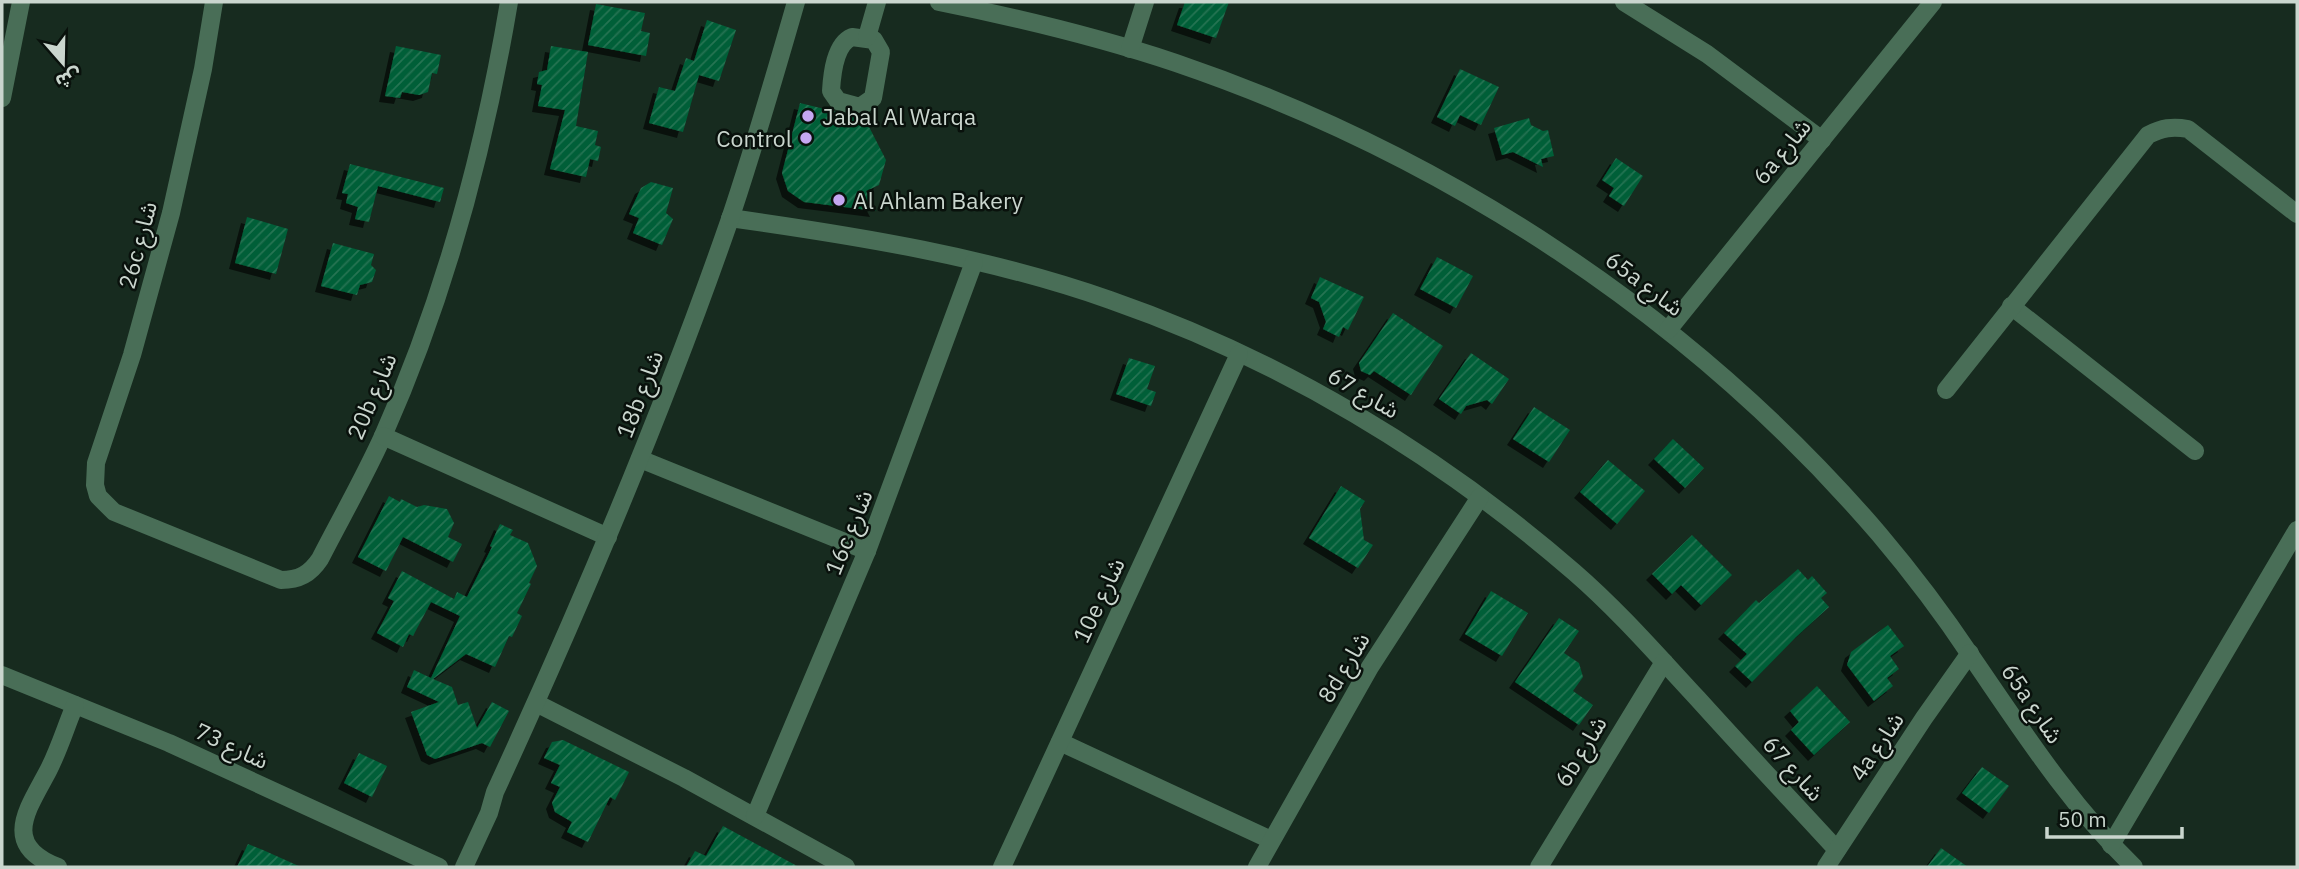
<svg xmlns="http://www.w3.org/2000/svg" width="2299" height="869" font-family="'IBM Plex Sans','Noto Sans Arabic',sans-serif">
	<style>
		.building { fill: url(#building-hatch); filter: url(#shadow) }
		.lines { fill: none; stroke-linecap: round; stroke-linejoin: round }
		.minor { stroke: #496e57; stroke-width: 18 }
		.poi-dot { fill: #c5a7f1; stroke: #09110c; stroke-width: 2.5 }
		.labels { text-anchor: middle; dominant-baseline: central; stroke-width: 5; stroke-linejoin: round; paint-order: stroke }
		.poi-label { font-size: 23px; fill: #cad6ce; stroke: #09110c; text-anchor: start }
		.street-label { font-size: 23px; fill: #cad6ce; stroke: #09110c }
	</style>
	<defs>
		<pattern id="building-hatch" width="6" height="6" patternUnits="userSpaceOnUse" patternTransform="scale(1.75)"><rect width="6" height="6" fill="#015e37"/><path d="M-1 1l2-2M0 6l6-6M5 7l2-2" fill="none" stroke="#257453"/></pattern>
		<filter id="shadow"><feDropShadow dx="-6" dy="6" stdDeviation="0" flood-color="#0009"/></filter>
	</defs>
	<rect width="100%" height="100%" fill="#172b1f"/>
	<g class="building">
		<path d="M1185 2H1229L1216 38 1177 25Z"/>
		<path d="M596 4 645 13 641 31 650 33 646 56 588 45Z"/>
		<path d="M707 20 736 30 719 81 699 75 683 132 649 123 659 87 675 91 686 58 694 61Z"/>
		<path d="M396 46 441 55 437 74 432 73 428 92 419 95 402 92 400 98 385 96Z"/>
		<path d="M551 46 588 52 576 126 598 131 595 145 601 147 598 161 590 159 586 177 550 169 565 110 538 106 542 85 537 84 539 72 547 70Z"/>
		<path d="M1460 69 1499 87 1481 125 1460 115 1455 126 1437 117Z"/>
		<path d="M800 103 865 119 886 160 879 185 866 191 876 211 804 202 788 191 782 173Z"/>
		<path d="M1529 118 1531 125 1543 131 1548 130 1554 156 1541 159 1543 167 1513 152 1502 155 1494 128Z"/>
		<path d="M1616 158 1643 176 1624 206 1609 196 1614 188 1602 180Z"/>
		<path d="M350 164 444 188 440 202 378 186 369 222 355 219 358 207 346 203 348 194 342 193Z"/>
		<path d="M651 182 673 188 666 213 673 219 662 245 633 233 639 218 629 214 641 188Z"/>
		<path d="M247 217 288 229 276 274 235 263Z"/>
		<path d="M333 243 374 254 371 265 376 270 372 282 360 285 357 295 321 286Z"/>
		<path d="M1437 257 1473 276 1456 308 1420 289Z"/>
		<path d="M1320 277 1364 297 1348 330 1343 327 1339 337 1323 329 1326 322 1319 302 1311 298Z"/>
		<path d="M1393 313 1443 346 1411 395 1374 371 1370 375 1361 371 1359 363Z"/>
		<path d="M1471 353 1509 379 1492 404 1487 400 1466 406 1461 414 1439 399Z"/>
		<path d="M1129 358 1155 366 1147 389 1156 392 1151 406 1116 394Z"/>
		<path d="M1534 407 1570 430 1549 462 1513 439Z"/>
		<path d="M1673 439 1704 468 1685 488 1654 459Z"/>
		<path d="M1608 460 1645 491 1617 524 1580 492Z"/>
		<path d="M1341 486 1365 501 1360 509 1364 540 1373 545 1358 568 1309 538Z"/>
		<path d="M389 496 400 502 401 499 417 507 424 505 447 509 454 523 448 537 462 544 453 562 403 537 386 571 358 557Z"/>
		<path d="M500 524 513 530 510 535 528 543 537 566 529 583 531 584 517 613 522 616 512 637 509 636 495 667 466 654 433 679 452 687 458 705 468 702 477 728 492 702 509 711 490 747 482 743 435 759 427 755 411 712 439 702 407 687 414 670 431 678 460 616 431 602 413 636 409 634 403 647 377 633 394 601 388 598 402 571 454 599 457 592 467 597 492 547 490 546Z"/>
		<path d="M1692 535 1732 575 1701 605 1681 585 1672 594 1652 574Z"/>
		<path d="M1798 569 1808 580 1812 576 1827 593 1821 598 1829 607 1796 637 1752 682 1735 666 1747 654 1724 633 1756 600 1759 603Z"/>
		<path d="M1491 591 1528 613 1502 656 1465 634Z"/>
		<path d="M1559 618 1579 631 1564 653 1579 663 1583 677 1573 691 1593 705 1579 725 1515 682Z"/>
		<path d="M1888 625 1904 646 1890 656 1899 669 1887 678 1893 686 1874 701 1847 665 1851 652Z"/>
		<path d="M1817 686 1850 722 1814 755 1791 730 1799 722 1790 711Z"/>
		<path d="M563 740 629 772 615 800 610 797 588 842 567 832 572 822 555 812 552 803 560 787 551 783 560 765 544 758 552 742Z"/>
		<path d="M359 753 387 766 372 797 344 783Z"/>
		<path d="M1982 767 2009 786 1989 813 1962 793Z"/>
		<path d="M723 826 799 867H686L695 851 706 856Z"/>
		<path d="M248 844 263 850 301 867H237Z"/>
		<path d="M1941 848 1968 867H1927Z"/>
	</g>
	<g class="lines">
		<g class="minor">
			<path d="M214 2 203 69 171 213 132 355 96 463 95 485 98 496 114 512 281 580C299 580 310 574 320 559 341 518 364 478 383 436 445 297 484 151 509 2"/>
			<path d="M939 2C1019 18 1098 37 1176 63 1446 155 1693 317 1879 534 1912 573 1943 614 1971 656 2022 730 2069 804 2134 867"/>
			<path d="M1624 2 1707 54 1822 140"/>
			<path d="M852 37 874 40 881 52 873 98 860 107 838 101 831 91C832 74 835 44 852 37Z"/>
			<path d="M867 37 877 2"/>
			<path d="M1130 49 1145 2"/>
			<path d="M2 98 21 2"/>
			<path d="M730 218C858 236 988 257 1110 300 1280 359 1438 454 1574 572 1619 611 1658 656 1698 699 1744 750 1791 800 1837 850"/>
			<path d="M2011 306 2195 451"/>
			<path d="M1668 330 1933 2"/>
			<path d="M1946 390 2148 135C2162 128 2172 126 2188 129L2297 214"/>
			<path d="M383 436 608 537"/>
			<path d="M640 459 867 551"/>
			<path d="M2 675 169 743 439 867"/>
			<path d="M536 703 684 778 846 867"/>
			<path d="M1060 742 1271 840"/>
			<path d="M755 816 867 551 974 262"/>
			<path d="M2111 845 2297 530"/>
			<path d="M58 867C0 845 28 809 48 771 59 750 66 726 75 705"/>
			<path d="M464 867 489 813 495 792C581 605 662 415 730 219 754 148 775 75 796 2"/>
			<path d="M1002 867 1239 354"/>
			<path d="M1257 867 1370 667 1480 497"/>
			<path d="M1539 867 1664 662"/>
			<path d="M1826 867 1924 718 1970 653"/>
		</g>
	</g>
	<g class="poi-dot">
		<circle cx="808" cy="116" r="7"/>
		<circle cx="806" cy="138" r="7"/>
		<circle cx="839" cy="200" r="7"/>
	</g>
	<g class="labels">
		<g class="poi-label">
			<text x="822" y="116">Jabal Al Warqa</text>
			<text x="792" y="138" text-anchor="end">Control</text>
			<text x="853" y="200">Al Ahlam Bakery</text>
		</g>
		<g class="street-label">
			<text transform="translate(1781 151) rotate(-51)">6a شارع</text>
			<text transform="translate(137 245) rotate(-75)">26c شارع</text>
			<text transform="translate(1645 283) rotate(37)">65a شارع</text>
			<text transform="translate(1364 392) rotate(30)">شارع 67</text>
			<text transform="translate(639 394) rotate(-69)">18b شارع</text>
			<text transform="translate(371 396) rotate(-67)">20b شارع</text>
			<text transform="translate(848 532) rotate(-68)">16c شارع</text>
			<text transform="translate(1098 600) rotate(-65)">10e شارع</text>
			<text transform="translate(1343 667) rotate(-59)">8d شارع</text>
			<text transform="translate(2033 703) rotate(56)">65a شارع</text>
			<text transform="translate(232 745) rotate(25)">شارع 73</text>
			<text transform="translate(1876 746) rotate(-56)">4a شارع</text>
			<text transform="translate(1580 751) rotate(-59)">6b شارع</text>
			<text transform="translate(1794 768) rotate(48)">شارع 67</text>
		</g>
	</g>
	<rect width="2299" height="869" fill="none" stroke="#cad6ce" stroke-width="7"/>
	<g transform="translate(63 63) rotate(160)" stroke="#09110c" stroke-width="5" paint-order="stroke">
	<path d="M0-5L12 26L0 18L-12 26Z" fill="#cad6ce"/>
	<text y="-10" font-size="19" font-weight="bold" text-anchor="middle" fill="#cad6ce">ش</text>
	</g>
	<path d="M2047 827v10h135v-10" fill="none" stroke="#cad6ce" stroke-width="3.5"/>
	<text x="2058" y="827" font-size="21" fill="#cad6ce" stroke="#09110c" stroke-width="5" paint-order="stroke">50 m</text>
</svg>
